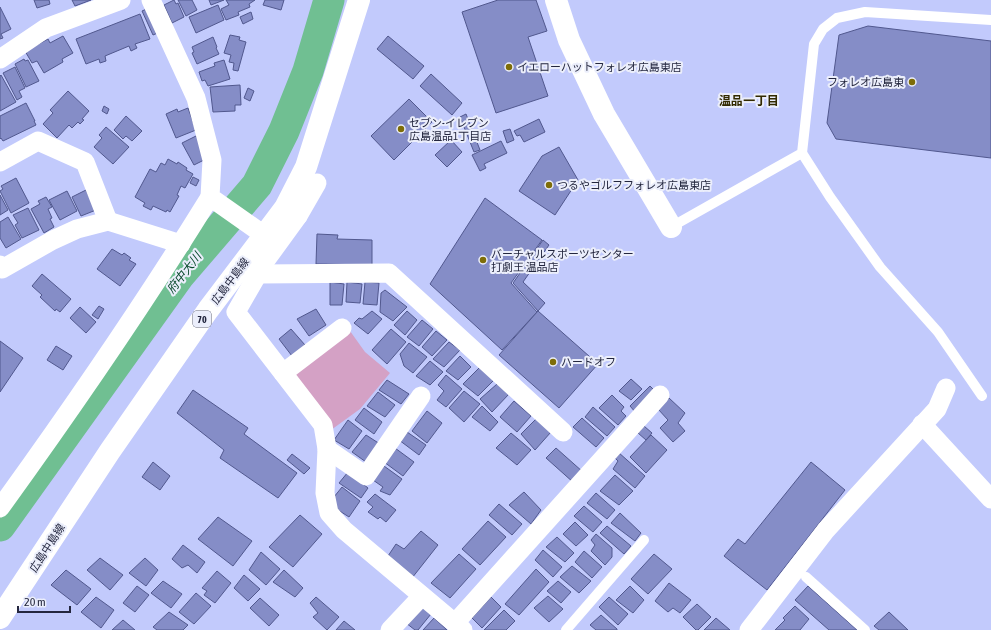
<svg xmlns="http://www.w3.org/2000/svg" width="991" height="630" font-family="'Asap Condensed','Noto Sans JP',sans-serif">
	<style>
		.green { fill: #d4a1c5 }
		.lines { fill: none; stroke-linecap: round; stroke-linejoin: round }
		.river { stroke: #70bf92; stroke-width: 31 }
		.building { fill: #858dc7; stroke: #51588e }
		.service { stroke: #fff; stroke-width: 10 }
		.minor { stroke: #fff; stroke-width: 19 }
		.tertiary { stroke: #fff; stroke-width: 22 }
		.primary { stroke: #fff; stroke-width: 22 }
		.poi-dot { fill: #7e6d08; stroke: #ebeefb; stroke-width: 1.5 }
		.labels { text-anchor: middle; dominant-baseline: central; stroke-width: 4; stroke-linejoin: round; paint-order: stroke }
		.shield { fill: #ebeefb; stroke: #5f6277; stroke-width: 1 }
		.shield-label { font-size: 10px; font-weight: bold; fill: #23263e }
		.poi-label { font-size: 11px; fill: #23263e; stroke: #ebeefb; text-anchor: start }
		.street-label { font-size: 11px; fill: #23263e; stroke: #ebeefb }
		.neighbourhood-label { font-size: 12px; font-weight: bold; fill: #322a00; stroke: #ebeefb }
		.water-label { font-size: 12px; font-style: italic; fill: #08482b; stroke: #ebeefb }
	</style>
	<rect width="100%" height="100%" fill="#c2cafc"/>
	<path class="green" d="M350 331 365 352 390 373 360 409 331 430 294 377 296 370Z"/>
	<g class="lines">
		<path class="river" d="M0 526 179 276 257 185 284 131 308 71 329 0"/>
	</g>
	<g class="building">
		<path d="M34 0H49L50 4 37 8Z"/>
		<path d="M72 0H91L75 6Z"/>
		<path d="M174 0 176 4 178 3 184 17 172 23 164 5Z"/>
		<path d="M178 0H192L197 10 186 16Z"/>
		<path d="M209 0H224L211 5Z"/>
		<path d="M226 0H255L249 4 250 7 238 12 239 15 226 20 221 9 229 5Z"/>
		<path d="M265 0H284L281 10 263 5Z"/>
		<path d="M498 0H536L547 31 528 37 548 96 496 113 462 12Z"/>
		<path d="M218 5 224 20 196 33 189 17Z"/>
		<path d="M0 7 11 29 1 34 3 38 0 39Z"/>
		<path d="M149 8 160 32 153 35 142 11Z"/>
		<path d="M251 12 253 19 243 24 240 17Z"/>
		<path d="M140 14 150 39 135 44 137 48 131 51 129 46 105 56 106 61 100 63 99 59 86 64 76 39Z"/>
		<path d="M868 26 991 41V158L836 139 827 123 839 35Z"/>
		<path d="M230 35 240 37 239 40 246 42 238 71 233 70 234 63 229 62 231 55 224 53Z"/>
		<path d="M63 36 73 53 62 59 63 62 44 73 37 61 32 63 25 51 48 39 50 43Z"/>
		<path d="M388 36 424 66 413 79 377 49Z"/>
		<path d="M213 37 217 47 216 48 219 54 197 64 192 53 194 52 192 47Z"/>
		<path d="M24 59 25 61 28 60 39 81 26 87 15 64Z"/>
		<path d="M224 60 230 79 208 86 205 80 202 81 199 72 215 66 214 63Z"/>
		<path d="M15 67 25 88 19 91 22 97 17 100 3 73Z"/>
		<path d="M431 74 462 103 452 115 420 86Z"/>
		<path d="M1 75 16 102 0 111V76Z"/>
		<path d="M240 85 241 105H235V111L213 112 210 87Z"/>
		<path d="M248 88 254 91 250 101 244 98Z"/>
		<path d="M68 91 89 111 82 119 84 120 80 124 78 122 72 128 69 125 57 138 43 124 53 113 50 110Z"/>
		<path d="M409 99 432 122 394 160 371 136Z"/>
		<path d="M26 103 35 121H34L36 125 3 141 1 138 0 139V116Z"/>
		<path d="M104 106 109 109 107 114 102 111Z"/>
		<path d="M188 108 196 130 176 138 166 114 177 109 178 112Z"/>
		<path d="M466 114 480 150 474 152 460 117Z"/>
		<path d="M126 116 142 131 132 141 126 136 123 139 114 130Z"/>
		<path d="M539 119 545 132 524 142 520 135 517 136 514 131Z"/>
		<path d="M106 127 129 147 113 164 94 147 102 138 99 135Z"/>
		<path d="M510 129 514 140 507 143 503 131Z"/>
		<path d="M200 134 204 160 194 165 182 143Z"/>
		<path d="M451 140 462 152 447 167 435 155Z"/>
		<path d="M501 141 507 153 484 164 486 168 480 171 472 155Z"/>
		<path d="M559 147 578 180 555 215 519 191 542 156Z"/>
		<path d="M168 159 177 164 178 162 187 168 186 170 193 174 185 188 181 186 177 195 179 196 170 212 167 210 166 212 153 206 151 210 143 206 145 203 135 197 150 169 156 172 161 163 165 165Z"/>
		<path d="M193 177 199 180 196 186 190 183Z"/>
		<path d="M16 178 29 203 11 213 0 191 3 189 1 186Z"/>
		<path d="M86 190 96 210 81 216 72 197Z"/>
		<path d="M67 191 77 211 60 220 49 200Z"/>
		<path d="M0 195 8 210 0 215Z"/>
		<path d="M46 197 52 207 48 209 52 218 50 219 54 227 44 233 31 209 40 204 38 201Z"/>
		<path d="M485 198 542 240 511 283 537 312 502 350 430 284Z"/>
		<path d="M28 208 39 230 22 238 15 225 18 223 13 215Z"/>
		<path d="M8 217 21 239 6 248 0 238V222Z"/>
		<path d="M317 234 338 235 337 239 372 240V265L316 264Z"/>
		<path d="M543 240 549 245 523 282 545 303 538 311 513 283Z"/>
		<path d="M112 249 122 255 124 253 131 258 129 260 136 264 120 286 97 269Z"/>
		<path d="M42 274 71 299 60 312 56 309 55 311 40 297 42 295 32 286Z"/>
		<path d="M330 282 344 284 342 305H330Z"/>
		<path d="M347 282 362 284 360 303 346 302Z"/>
		<path d="M365 282 379 283 377 305 363 304Z"/>
		<path d="M385 290 407 307 393 321 380 312 381 293Z"/>
		<path d="M99 306 104 309 98 319 92 315Z"/>
		<path d="M80 307 96 322 86 333 70 318Z"/>
		<path d="M316 309 326 325 309 336 297 319Z"/>
		<path d="M372 311 382 319 368 334 354 323 359 318 362 319Z"/>
		<path d="M407 311 417 320 405 335 394 325Z"/>
		<path d="M538 311 598 364 559 408 499 355Z"/>
		<path d="M422 320 433 329 419 346 407 337Z"/>
		<path d="M291 329 305 345 292 356 279 339Z"/>
		<path d="M391 329 406 342 387 364 372 350Z"/>
		<path d="M436 331 447 340 432 356 422 347Z"/>
		<path d="M0 341 23 358 0 392Z"/>
		<path d="M449 342 460 350 444 367 433 359Z"/>
		<path d="M409 343 427 357 413 373 404 366 400 354Z"/>
		<path d="M56 346 72 356 63 370 47 360Z"/>
		<path d="M460 356 471 367 458 380 446 371Z"/>
		<path d="M430 361 443 372 430 385 416 376Z"/>
		<path d="M481 366 494 380 478 396 463 384Z"/>
		<path d="M446 375 462 389 446 407 437 400 444 391 438 385Z"/>
		<path d="M631 379 642 389 631 400 619 391Z"/>
		<path d="M387 380 409 394 401 404 379 390Z"/>
		<path d="M497 384 509 394 492 412 480 399Z"/>
		<path d="M650 386 656 392 636 413 630 406Z"/>
		<path d="M193 390 248 428 244 434 297 473 278 498 220 458 224 450 177 413Z"/>
		<path d="M464 391 480 404 464 422 449 408Z"/>
		<path d="M378 392 395 405 385 417 367 406Z"/>
		<path d="M612 395 624 407 621 411 626 416 618 425 599 408Z"/>
		<path d="M669 398 685 413 678 423 685 431 673 442 660 428 668 420 658 409Z"/>
		<path d="M514 401 531 416 517 432 500 417Z"/>
		<path d="M482 406 498 422 490 431 472 417Z"/>
		<path d="M593 407 615 427 607 436 585 417Z"/>
		<path d="M364 408 382 422 374 434 355 420Z"/>
		<path d="M427 411 442 423 427 443 412 431Z"/>
		<path d="M582 418 604 438 596 447 573 427Z"/>
		<path d="M536 419 551 432 535 450 521 434Z"/>
		<path d="M348 420 362 431 349 449 334 440Z"/>
		<path d="M644 426 652 433 646 440 638 433Z"/>
		<path d="M407 432 426 445 419 455 399 440Z"/>
		<path d="M511 433 531 450 517 465 496 448Z"/>
		<path d="M366 435 380 444 366 462 352 452Z"/>
		<path d="M651 435 667 450 646 473 630 457Z"/>
		<path d="M395 448 414 462 403 476 384 462Z"/>
		<path d="M556 448 583 472 574 483 546 458Z"/>
		<path d="M618 452 645 476 635 488 613 469 618 461 614 457Z"/>
		<path d="M292 454 310 468 304 474 287 460Z"/>
		<path d="M153 462 170 476 160 490 142 477Z"/>
		<path d="M811 462 845 490 767 590 724 556 738 539 745 544Z"/>
		<path d="M384 466 402 479 390 495 380 491 383 487 373 480Z"/>
		<path d="M348 472 368 488 361 498 339 483Z"/>
		<path d="M615 475 633 491 619 505 600 491Z"/>
		<path d="M342 487 360 501 349 517 335 508 334 497Z"/>
		<path d="M524 492 541 510 531 524 509 505Z"/>
		<path d="M596 493 615 510 607 519 587 503Z"/>
		<path d="M375 494 396 510 386 522 380 517 378 519 368 512 373 507 367 502Z"/>
		<path d="M499 504 522 524 512 535 489 515Z"/>
		<path d="M584 506 602 522 593 532 574 516Z"/>
		<path d="M620 513 641 533 635 541 611 523Z"/>
		<path d="M300 515 322 534 293 567 269 547Z"/>
		<path d="M218 517 252 541 233 566 198 539Z"/>
		<path d="M488 521 506 537 480 565 462 549Z"/>
		<path d="M575 522 588 535 576 546 563 534Z"/>
		<path d="M607 526 631 546 624 554 600 533Z"/>
		<path d="M421 531 438 545 412 578 388 556 396 544 404 549Z"/>
		<path d="M596 534 612 548V557L605 565 591 551 595 545 591 540Z"/>
		<path d="M557 537 574 553 565 562 546 547Z"/>
		<path d="M183 545 205 562 197 573 188 565 182 568 172 559Z"/>
		<path d="M543 550 562 567 553 577 535 560Z"/>
		<path d="M584 551 602 567 592 578 575 562Z"/>
		<path d="M261 552 280 569 266 585 249 570Z"/>
		<path d="M459 554 476 569 450 598 431 583Z"/>
		<path d="M654 554 672 569 648 594 631 579Z"/>
		<path d="M100 558 123 575 110 590 87 570Z"/>
		<path d="M145 558 158 570 146 586 129 573Z"/>
		<path d="M572 566 591 581 579 593 560 577Z"/>
		<path d="M536 569 549 582 519 615 505 604Z"/>
		<path d="M66 570 91 589 77 605 51 585Z"/>
		<path d="M284 570 303 588 295 597 273 582Z"/>
		<path d="M217 571 231 583 215 603 204 595 207 591 202 588Z"/>
		<path d="M244 575 260 589 248 601 234 588Z"/>
		<path d="M163 581 182 594 171 608 151 593Z"/>
		<path d="M558 581 571 592 561 603 547 591Z"/>
		<path d="M669 583 691 600 680 613 673 608 668 612 655 601Z"/>
		<path d="M137 586 149 595 135 612 123 603Z"/>
		<path d="M630 586 644 600 633 613 616 600Z"/>
		<path d="M808 586 857 630H829L795 600Z"/>
		<path d="M196 593 211 606 194 624 179 612Z"/>
		<path d="M548 596 563 609 549 622 534 608Z"/>
		<path d="M96 597 114 610 101 628 81 612Z"/>
		<path d="M316 597 339 617 327 630 313 617 318 613 310 603Z"/>
		<path d="M491 597 501 607 482 628 472 618Z"/>
		<path d="M609 597 628 614 618 625 599 607Z"/>
		<path d="M260 598 279 615 269 626 250 608Z"/>
		<path d="M697 604 711 617 698 630H696L683 617Z"/>
		<path d="M422 606 431 614 418 630H415L406 623Z"/>
		<path d="M795 606 809 619 800 630H775L785 620 783 618Z"/>
		<path d="M504 610 515 621 506 630H484Z"/>
		<path d="M169 612 188 625 183 630H157L153 627Z"/>
		<path d="M889 612 908 630H879L874 626Z"/>
		<path d="M601 615 617 629V630H596L590 625Z"/>
		<path d="M434 618 447 630H423Z"/>
		<path d="M716 618 730 630H704Z"/>
		<path d="M123 620 135 630H112Z"/>
		<path d="M344 621 355 630H336Z"/>
	</g>
	<g class="lines">
		<g class="service">
			<path d="M802 153 830 197 880 267 938 332 982 396"/>
			<path d="M671 227 802 153 814 44 823 29 837 18 865 12 991 20"/>
			<path d="M806 577 865 630"/>
			<path d="M566 630 644 540"/>
		</g>
		<g class="minor">
			<path d="M151 0 196 98 212 160 210 197 264 235"/>
			<path d="M0 59 46 28 121 0"/>
			<path d="M0 162 38 141 85 162 108 221"/>
			<path d="M285 208 298 216 266 260 236 312 323 425 327 449 325 493 329 513 344 530 463 630"/>
			<path d="M298 216 317 183"/>
			<path d="M0 265 2 269 53 240 77 229 108 221 181 244"/>
			<path d="M259 274 389 273 563 432"/>
			<path d="M283 373 342 328"/>
			<path d="M922 424 991 499"/>
			<path d="M327 449 366 476 421 396"/>
			<path d="M0 508C73 407 144 304 210 197"/>
			<path d="M455 623 660 395"/>
			<path d="M390 630 422 596"/>
			<path d="M749 630 826 530 937 409 946 388"/>
		</g>
		<path class="tertiary" d="M556 0 569 40 604 114 671 227"/>
		<path class="primary" d="M0 618 110 451 208 310 285 208 306 167 359 0"/>
	</g>
	<g class="poi-dot">
		<circle cx="509" cy="67" r="4"/>
		<circle cx="912" cy="82" r="4"/>
		<circle cx="401" cy="129" r="4"/>
		<circle cx="549" cy="185" r="4"/>
		<circle cx="483" cy="260" r="4"/>
		<circle cx="553" cy="362" r="4"/>
	</g>
	<g class="labels">
		<rect class="shield" x="193" y="311" width="18" height="16" rx="3"/>
		<g class="shield-label">
			<text x="202" y="319">70</text>
		</g>
		<g class="poi-label">
			<text x="517" y="67">イエローハットフォレオ広島東店</text>
			<text x="904" y="82" text-anchor="end">フォレオ広島東</text>
			<text x="409" y="123">セブン‐イレブン<tspan x="409" dy="13">広島温品1丁目店</tspan></text>
			<text x="557" y="185">つるやゴルフフォレオ広島東店</text>
			<text x="491" y="254">バーチャルスポーツセンター<tspan x="491" dy="13">打劇王 温品店</tspan></text>
			<text x="561" y="362">ハードオフ</text>
		</g>
		<g class="street-label">
			<text transform="translate(230 281) rotate(-53)">広島中島線</text>
			<text transform="translate(47 548) rotate(-57)">広島中島線</text>
		</g>
		<g class="neighbourhood-label">
			<text x="749" y="101">温品一丁目</text>
		</g>
		<g class="water-label">
			<text transform="translate(184 273) rotate(-52)">府中大川</text>
		</g>
	</g>
	<path d="M18 606v6h52v-6" fill="none" stroke="#23263e" stroke-width="2"/>
	<text x="24" y="606" font-size="12" fill="#23263e" stroke="#ebeefb" stroke-width="3" paint-order="stroke">20 m</text>
</svg>
